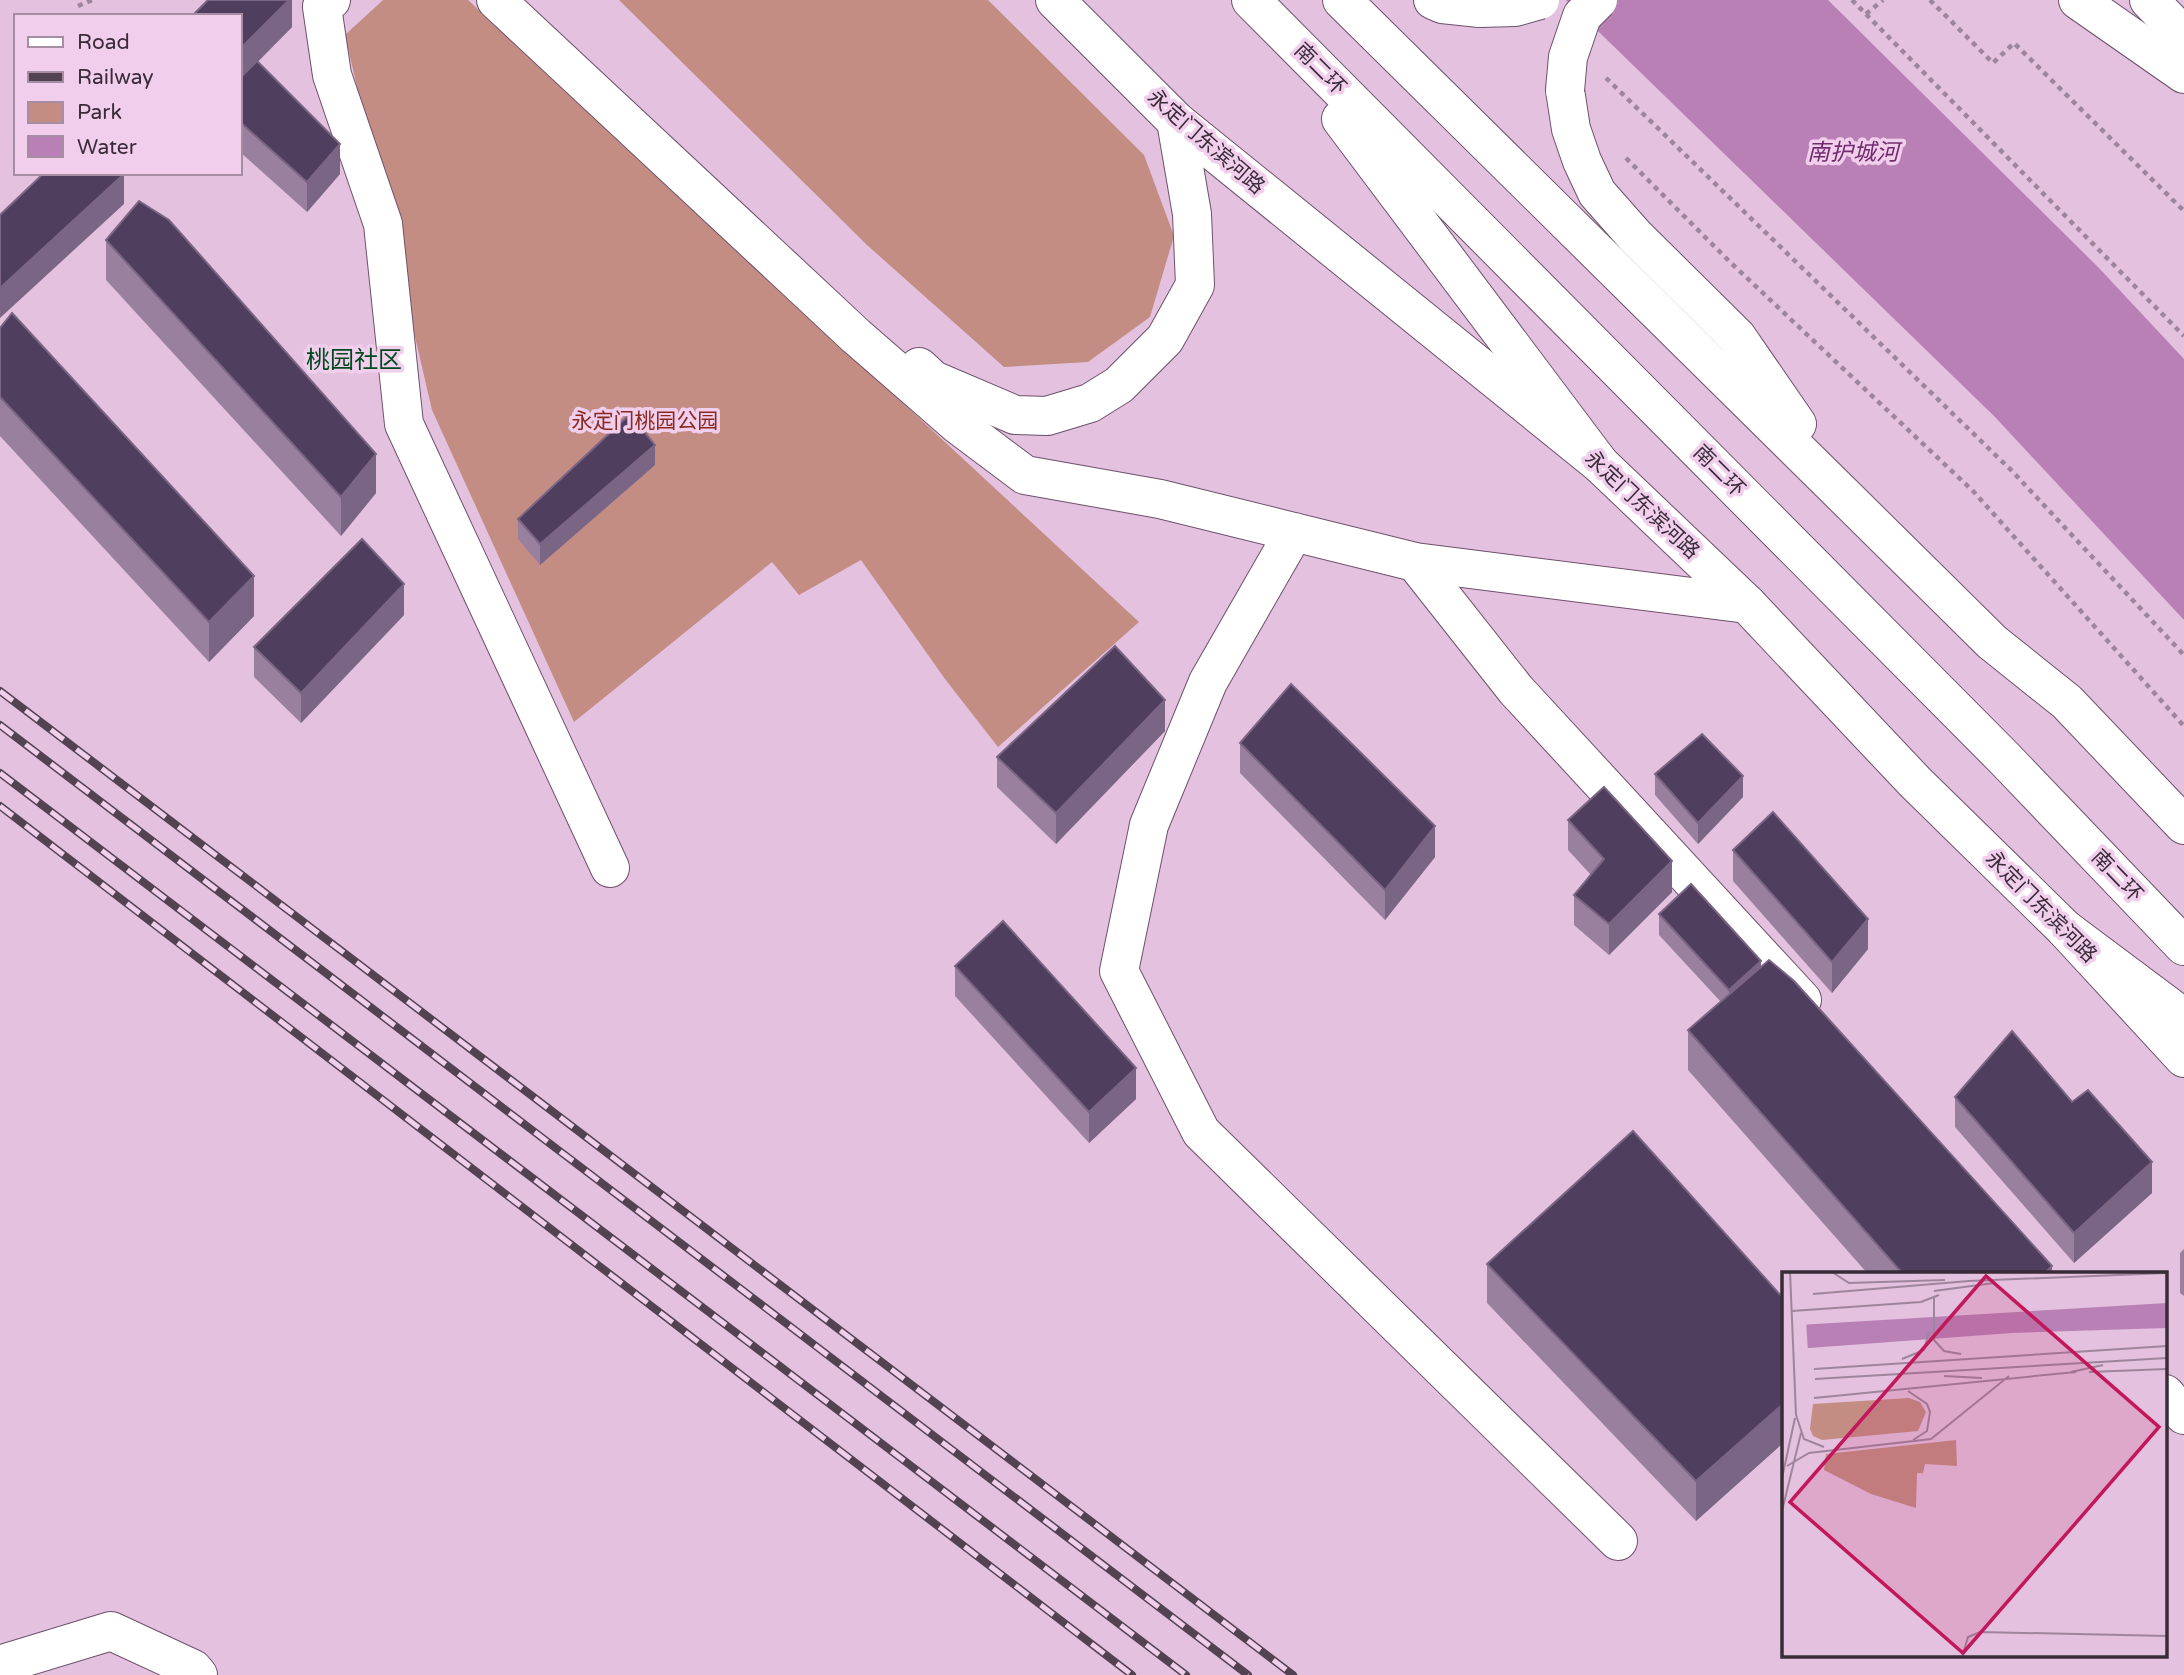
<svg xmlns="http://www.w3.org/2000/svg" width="2184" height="1675" font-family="'Varela Round','Noto Sans SC',sans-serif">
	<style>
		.green { fill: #c38d84 }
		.water { fill: #b980b5 }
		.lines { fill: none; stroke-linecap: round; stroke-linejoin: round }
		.minor-casing { stroke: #6e516b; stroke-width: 40 }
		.highway-casing { stroke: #6e516b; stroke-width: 40 }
		.path { stroke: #9e859b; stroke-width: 4.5; stroke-dasharray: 5 5; stroke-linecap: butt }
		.minor { stroke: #fff; stroke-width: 38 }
		.highway { stroke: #fff; stroke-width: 38 }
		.rail-casing { stroke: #534352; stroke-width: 8 }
		.rail { stroke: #f0ceec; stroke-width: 5; stroke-dasharray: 16; stroke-linecap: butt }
		.highway-bridge-casing { stroke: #6e516b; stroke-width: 40; stroke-linecap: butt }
		.highway-bridge { stroke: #fff; stroke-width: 38 }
		.wall { fill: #99809e }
		.shaded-wall { fill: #7b6584 }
		.building { fill: #4f3e5d; stroke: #7b6584; stroke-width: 2 }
		.labels { text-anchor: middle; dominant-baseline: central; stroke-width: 7; stroke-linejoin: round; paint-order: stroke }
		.street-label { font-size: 21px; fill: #392c38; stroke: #f0ceec }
		.park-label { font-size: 21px; fill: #882a20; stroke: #f0ceec }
		.water-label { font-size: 23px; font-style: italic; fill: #712c6e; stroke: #f0ceec }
		.quarter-label { font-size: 24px; fill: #00491c; stroke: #f0ceec }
		.inset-road { fill: none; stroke: #9f859c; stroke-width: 2 }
		.view { fill: #c2185b; fill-opacity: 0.15; stroke: #c2185b; stroke-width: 3.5 }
		.inset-edge { fill: none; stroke: #392c38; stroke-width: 3.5 }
	</style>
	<rect width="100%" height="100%" fill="#e3c1df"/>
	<g class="green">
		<path d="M383 0H468L1139 622 998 747 945 679 861 560 799 595 772 562 574 722 432 410 345 35Z"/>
		<path d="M619 0H988L1144 155 1174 236 1150 317 1088 362 1004 367 867 245Z"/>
	</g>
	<path class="water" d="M1566 0H1828L2098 267 2184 359V620L1995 417Z"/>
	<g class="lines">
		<g class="minor-casing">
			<g id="minor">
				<path d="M331 0 322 7 332 75 383 224 404 424 610 868"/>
				<path d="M1055 0 1176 121 1600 464 1747 604 1915 782 2065 929 2184 1058"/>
				<path d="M2078 0 2184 74"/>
				<path d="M2149 0 2184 36"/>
				<path d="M1294 532 1208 682 1149 825 1119 971 1201 1132 1618 1541"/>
				<path d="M1415 562 1516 690 1802 1000"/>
				<path d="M2165 1394 2184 1415"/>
				<path d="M0 1668 6 1663 111 1631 193 1669 198 1675"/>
			</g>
		</g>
		<g class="highway-casing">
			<g id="highway">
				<path d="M496 0 856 336 957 424 1025 475 1160 499 1415 562 1747 604"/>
				<path d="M1251 0 2005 759 2184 946"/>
				<path d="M1342 0 1992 642 2067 702 2184 825"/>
				<path d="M1433 0 1442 4 1480 8"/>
				<path d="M1565 90 1571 129 1582 161 1597 193 1635 236 1737 337 1797 424"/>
				<path d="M1341 119 1600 464"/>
				<path d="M919 367 933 380 1015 415 1047 416 1090 403 1119 385 1165 339 1195 285 1192 214 1176 121"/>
				<path d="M2065 929 2184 1018"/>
			</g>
		</g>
		<g class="path">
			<path d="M1852 0 2184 336"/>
			<path d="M1930 0 1993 63 2014 43 2184 211"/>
			<path d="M78 6 92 0"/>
			<path d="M1866 14 1883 0"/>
			<path d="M1606 78 2012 471 2184 655"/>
			<path d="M1626 158 1730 262 1973 491 2184 726"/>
		</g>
		<use href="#minor" class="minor"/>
		<use href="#highway" class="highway"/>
		<g class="rail-casing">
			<g id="rail">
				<path d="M0 691 1293 1675"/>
				<path d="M0 725 1248 1675"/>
				<path d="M0 773 1186 1675"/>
				<path d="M0 806 1132 1675"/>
			</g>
		</g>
		<use href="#rail" class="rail"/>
		<g class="highway-bridge-casing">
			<g id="highway-bridge">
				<path d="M1480 8 1515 7 1540 0"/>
				<path d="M1565 90 1568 57 1582 16 1598 0"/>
			</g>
		</g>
		<use href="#highway-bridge" class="highway-bridge"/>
	</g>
	<g class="wall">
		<path d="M292 0V27L258 62 340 174 307 212 240 152V16Z"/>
		<path d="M106 240 376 493 341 536 106 280Z"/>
		<path d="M0 328 254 616 209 662 0 436Z"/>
		<path d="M655 465 540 565 518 539V519Z"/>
		<path d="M404 615 301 723 254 677V647Z"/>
		<path d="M1165 731 1056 844 997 787V757Z"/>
		<path d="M1240 743 1435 857 1385 920 1240 773Z"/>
		<path d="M1655 774 1743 797 1698 844 1655 795Z"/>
		<path d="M1568 820 1672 892 1609 955 1574 925V895L1591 875 1568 850Z"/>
		<path d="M1733 850 1868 949 1832 993 1733 881Z"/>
		<path d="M1659 914 1761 967 2052 1274H1868L1688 1070V1030L1721 1002 1659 935Z"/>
		<path d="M955 966 1136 1099 1089 1143 955 996Z"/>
		<path d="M1955 1097 2072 1102 2152 1193 2074 1263 1955 1127Z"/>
		<path d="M2184 1249V1296L2180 1293V1253Z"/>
		<path d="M1487 1264 1783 1298V1443L1696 1521 1487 1303Z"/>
	</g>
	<g class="shaded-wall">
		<path d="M289 0H292V27L240 79V49Z"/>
		<path d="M340 144V174L307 212V182Z"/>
		<path d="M124 174V204L0 318V288Z"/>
		<path d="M655 445V465L540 565V544Z"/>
		<path d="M376 454V493L341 536V497Z"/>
		<path d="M254 576V616L209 662V622Z"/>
		<path d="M404 584V615L301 723V693Z"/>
		<path d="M1165 700V731L1056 844V813Z"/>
		<path d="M1743 776V797L1698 844V823Z"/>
		<path d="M1435 826V857L1385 920V890Z"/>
		<path d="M1672 861V892L1609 955V924Z"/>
		<path d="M1868 919V949L1832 993V962Z"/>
		<path d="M1761 961V981L1729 1011V990Z"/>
		<path d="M1136 1068V1099L1089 1143V1112Z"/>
		<path d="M2152 1162V1193L2074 1263V1233Z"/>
		<path d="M2052 1266V1274H2044Z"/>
		<path d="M1783 1404V1443L1696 1521V1481Z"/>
	</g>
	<g class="building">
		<path d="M208 0H289L240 49V16H192Z"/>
		<path d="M257 61 340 144 307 182 240 122V78Z"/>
		<path d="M44 173 124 174 0 288V215Z"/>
		<path d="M139 201 169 220 376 454 341 497 106 240Z"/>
		<path d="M12 313 254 576 209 622 0 397V328Z"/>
		<path d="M630 414 655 445 540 544 518 519Z"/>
		<path d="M362 539 404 584 301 693 254 647Z"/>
		<path d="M1115 646 1165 700 1056 813 997 757Z"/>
		<path d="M1291 684 1435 826 1385 890 1240 743Z"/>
		<path d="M1702 734 1743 776 1698 823 1655 774Z"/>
		<path d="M1604 787 1672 861 1609 924 1574 895 1604 859 1568 820Z"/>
		<path d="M1773 812 1868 919 1832 962 1733 850Z"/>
		<path d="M1691 884 1761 961 1729 990 1659 914Z"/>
		<path d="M1003 921 1136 1068 1089 1112 955 966Z"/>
		<path d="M1769 960 1794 981 2052 1266 2044 1274H1903L1688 1030Z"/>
		<path d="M2012 1031 2072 1102 2088 1090 2152 1162 2074 1233 1955 1097Z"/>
		<path d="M1633 1131 1783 1298V1404L1696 1481 1487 1264Z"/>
	</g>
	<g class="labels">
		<g class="street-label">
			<text transform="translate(1320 69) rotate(45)">南二环</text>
			<text transform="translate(1206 142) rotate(41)">永定门东滨河路</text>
			<text transform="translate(1719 471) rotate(45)">南二环</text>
			<text transform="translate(1642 505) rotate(43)">永定门东滨河路</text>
			<text transform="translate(2117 876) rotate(46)">南二环</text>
			<text transform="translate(2041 907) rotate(45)">永定门东滨河路</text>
		</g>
		<g class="park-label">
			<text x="645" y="421">永定门桃园公园</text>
		</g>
		<g class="water-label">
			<text x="1853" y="153">南护城河</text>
		</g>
		<g class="quarter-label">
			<text x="354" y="360">桃园社区</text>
		</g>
	</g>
	<g transform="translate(1782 1272)">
		<rect width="385" height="385" fill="#e3c1df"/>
		<path d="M127 126 138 130 144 140 136 159 40 168 31 164 28 157 31 132ZM174 168 175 194 143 192 141 201H135L134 236 89 222 42 198 44 182Z" fill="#c38d84"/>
		<path d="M385 31V56L230 61 0 78V54Z" fill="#b980b5"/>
		<path d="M24 49 26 80 0 82V51Z" fill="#e3c1df"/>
		<path class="inset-road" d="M8 0 14 143M50 0 67 11 163 8M152 19 212 11M31 22 187 9 385 1M152 24V68L162 79 179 82M10 39 139 30 157 23M120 87 142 78 147 60M32 97 385 74M289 100 321 93M307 100 385 97M162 104 200 106M33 107 385 86M126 119 145 132 148 140 145 159 131 168M32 126 294 100M14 143 22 167 42 175M5 194 27 181 149 167 227 104M0 206 13 146M0 239 19 161M180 385 186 365 198 360 385 364"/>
		<path class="view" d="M204 4 377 155 181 381 8 230Z"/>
		<rect width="385" height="385" class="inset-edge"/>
	</g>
	<rect x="14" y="14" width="228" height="161" fill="#f0ceec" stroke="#a78da4" stroke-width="2"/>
	<rect x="28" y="37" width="35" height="10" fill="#ffffff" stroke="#a78da4" stroke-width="2"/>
	<text x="77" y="49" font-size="21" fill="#392c38">Road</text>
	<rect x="28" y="72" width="35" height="10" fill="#534352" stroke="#a78da4" stroke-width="2"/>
	<text x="77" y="84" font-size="21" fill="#392c38">Railway</text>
	<rect x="28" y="102" width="35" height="21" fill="#c38d84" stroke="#a78da4" stroke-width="2"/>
	<text x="77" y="119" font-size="21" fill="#392c38">Park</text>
	<rect x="28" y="136" width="35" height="21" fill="#b980b5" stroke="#a78da4" stroke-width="2"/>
	<text x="77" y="154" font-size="21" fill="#392c38">Water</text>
</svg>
